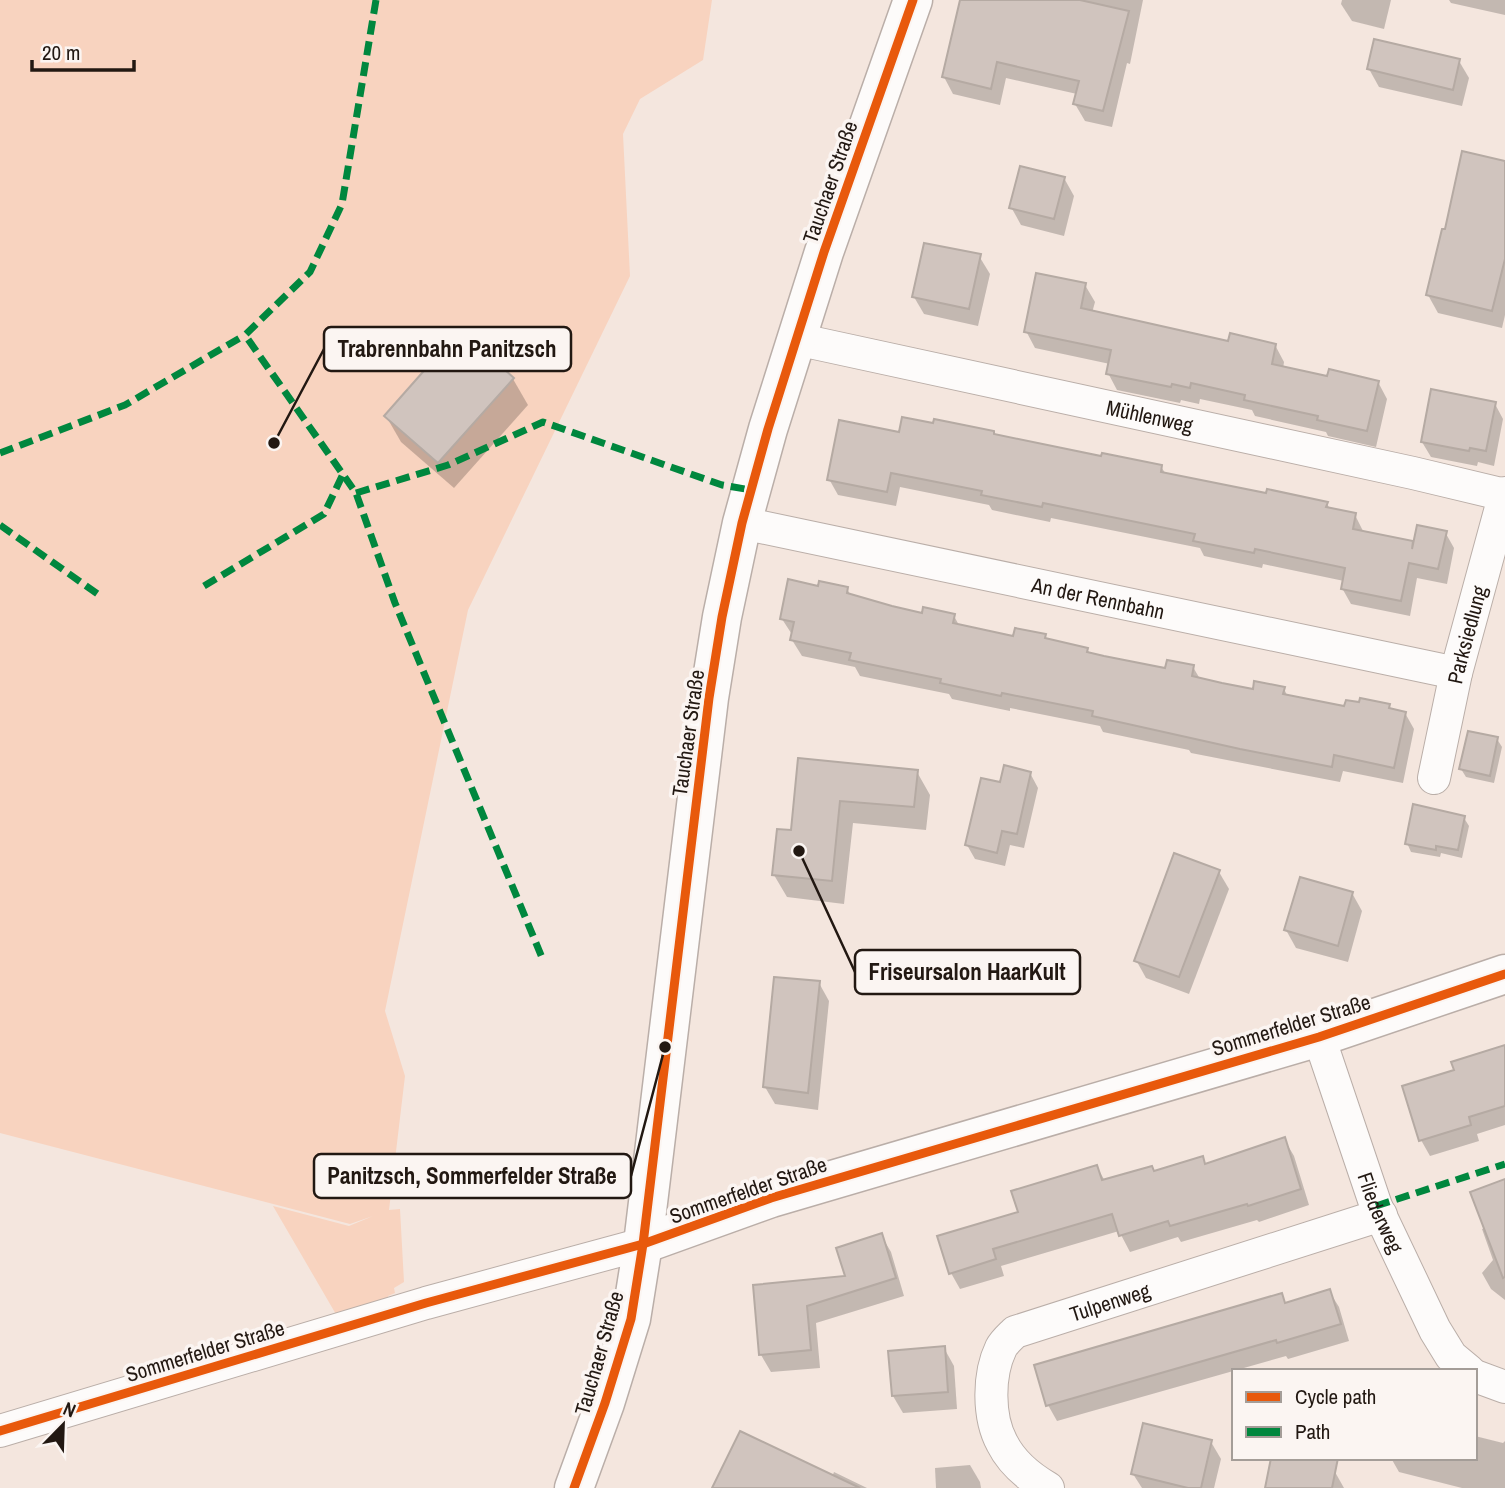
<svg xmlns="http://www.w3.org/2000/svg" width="1505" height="1488" font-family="'Archivo Narrow',sans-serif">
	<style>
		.green { fill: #f8d3bf }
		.shadow { fill: #0003 }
		.building { fill: #d0c4be; stroke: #b5aaa3; stroke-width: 2 }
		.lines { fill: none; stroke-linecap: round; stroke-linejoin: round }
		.street-casing { stroke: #baaea8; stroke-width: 34 }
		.secondary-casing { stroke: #baaea8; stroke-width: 41 }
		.street { stroke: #fdfbfa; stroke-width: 32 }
		.secondary { stroke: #fdfbfa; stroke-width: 38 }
		.quiet { stroke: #00873e; stroke-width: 7; stroke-dasharray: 14 7; stroke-linecap: butt }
		.cycleway-casing { stroke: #fbf5f2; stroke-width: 13 }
		.cycleway { stroke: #e8590c; stroke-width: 9 }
		.labels { text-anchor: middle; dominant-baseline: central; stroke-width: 7; stroke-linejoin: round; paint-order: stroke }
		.street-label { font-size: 21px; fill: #221812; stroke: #fbf5f2 }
		.leader { fill: none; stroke: #221812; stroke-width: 2.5 }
		.callout-dot { fill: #221812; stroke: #fbf5f2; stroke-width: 2.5 }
		.callout { fill: #fbf5f2; stroke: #221812; stroke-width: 2.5 }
		.callout-label { font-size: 23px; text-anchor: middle; font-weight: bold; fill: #221812 }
	</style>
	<rect width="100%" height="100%" fill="#f4e6de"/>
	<path class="green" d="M0 0H712L703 60 640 99 623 134 630 276 468 610 385 1011 405 1076 389 1210 400 1209 404 1282 394 1288 395 1293 388 1296V1300L337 1316 273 1206 349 1226 373 1216 350 1224 0 1133Z"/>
	<g class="shadow">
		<path d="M980 0H1143L1130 64 1127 63 1112 127 1085 121 1075 104 1077 94 1006 78 1000 105 953 94 944 77Z"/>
		<path d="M1342 0H1391L1384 29 1352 21 1341 4Z"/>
		<path d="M1449 0H1505V15L1451 3Z"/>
		<path d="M1459 61 1469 78 1462 106 1379 87 1369 69Z"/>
		<path d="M1505 163V315L1502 328 1438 313 1428 295Z"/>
		<path d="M1064 178 1074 196 1064 236 1021 225 1011 207Z"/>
		<path d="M979 256 990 274 978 326 924 314 914 297Z"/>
		<path d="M1085 285 1095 302 1092 313 1230 343 1275 345 1284 362 1283 369 1328 378 1378 382 1387 399 1376 447 1328 436 1326 432 1255 416 1252 410 1200 399 1199 404 1181 400 1180 403 1117 390 1108 373 1110 364 1035 348 1026 331Z"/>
		<path d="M513 379 528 405 454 488 401 442 386 416Z"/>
		<path d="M1495 404 1503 419 1494 466 1478 462 1477 466 1431 457 1422 442Z"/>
		<path d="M993 433 996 437 1102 458 1161 467 1166 474 1268 495 1327 503 1330 510 1355 515 1364 533 1412 542 1414 546 1445 532 1454 548 1447 584 1417 578 1410 616 1351 604 1342 588 1344 581 1263 564 1262 568 1204 556 1200 548 1051 518 1050 522 992 510 989 505 900 487 896 506 838 495 829 479 901 434Z"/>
		<path d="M847 589 851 596 924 615 954 616 960 627 1015 638 1044 636 1047 641 1087 649 1090 654 1167 670 1193 667 1200 679 1254 691 1284 689 1288 697 1346 708 1389 706 1392 711 1405 713 1414 729 1403 783 1343 771 1340 782 1191 753 1189 750 1103 732 1100 726 1010 708V711L952 699 949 694 860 676 855 667 802 656 792 640 793 636 782 619Z"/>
		<path d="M1497 739 1502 747 1494 783 1466 777 1461 769Z"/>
		<path d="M800 760 917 772 930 795 926 830 853 823 844 904 787 897 774 875 793 832Z"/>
		<path d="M1030 773 1038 788 1024 848 1010 845 1005 866 975 859 967 845 1001 784Z"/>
		<path d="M1464 818 1469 826 1462 858 1441 853 1440 857 1411 852 1407 843Z"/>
		<path d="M1219 872 1229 889 1189 994 1146 978 1136 960Z"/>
		<path d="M1352 893 1362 911 1348 962 1296 948 1286 930Z"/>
		<path d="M819 983 829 1001 818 1110 775 1104 765 1087Z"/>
		<path d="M1505 1047V1125L1477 1134 1479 1141 1430 1156 1421 1140 1456 1071Z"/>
		<path d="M1284 1139 1294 1156 1309 1205 1259 1222 1257 1220 1181 1242 1178 1237 1130 1252 1119 1231 1001 1266 1004 1276 960 1289 951 1273 1020 1213 1097 1167 1105 1181 1206 1165Z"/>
		<path d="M1505 1181V1300L1491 1289 1482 1273 1493 1260 1482 1229 1485 1228Z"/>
		<path d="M881 1235 891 1252 904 1296 816 1323 820 1368 771 1372 761 1355 755 1286 847 1277Z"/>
		<path d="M1329 1291 1339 1307 1349 1341 1288 1359 1286 1356 1057 1421 1048 1405 1281 1295 1286 1304Z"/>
		<path d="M944 1348 954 1366 957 1409 903 1413 893 1396Z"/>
		<path d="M1475 1436 1503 1443 1505 1441V1488H1462L1399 1472 1391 1458H1475Z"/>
		<path d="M1211 1442 1221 1459 1214 1488H1142L1133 1474Z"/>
		<path d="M970 1465 980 1482 981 1488H936L935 1468Z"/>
		<path d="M834 1472 867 1488H714L832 1477Z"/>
		<path d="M1335 1472 1344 1488H1266Z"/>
	</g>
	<g class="building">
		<path d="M960 0H1080L1129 11 1103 111 1073 104 1079 81 997 62 991 89 942 77Z"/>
		<path d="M1374 39 1460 59 1453 90 1367 69Z"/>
		<path d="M1462 151 1505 161V259L1492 311 1426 295 1442 229H1445Z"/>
		<path d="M1020 166 1065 177 1054 219 1009 208Z"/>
		<path d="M924 243 981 254 969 309 912 297Z"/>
		<path d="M1036 273 1086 283 1081 308 1228 341 1230 333 1276 344 1272 364 1327 376 1329 369 1379 381 1367 431 1317 420 1318 416 1244 400 1245 395 1191 383 1190 388 1172 384 1171 387 1106 374 1111 350 1024 332Z"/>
		<path d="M460 330 514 378 438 463 384 416Z"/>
		<path d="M1431 389 1496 402 1486 451 1470 448 1469 451 1421 442Z"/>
		<path d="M902 417 933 423 934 419 994 431V434L1101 456 1102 453 1162 465 1161 472 1266 493 1267 489 1328 502 1326 507 1356 513 1353 529 1413 541 1412 549 1417 525 1447 531 1438 569 1409 563 1401 601 1341 589 1345 568 1255 549 1254 553 1193 541 1195 534 1043 503 1042 507 981 495 982 491 891 473 887 492 827 480 839 420 899 432Z"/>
		<path d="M788 579 818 586 819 581 848 587 847 593 892 606 922 613 923 607 955 614 953 623 1013 636 1015 628 1046 634 1045 638 1088 648 1087 652 1104 656 1165 668 1167 660 1194 665 1192 676 1222 683 1253 689 1254 681 1285 687 1283 694 1344 706 1346 700 1359 702 1360 698 1390 704 1389 708 1406 712 1394 768 1334 755 1332 767 1240 749 1092 716 1093 711 1002 693 1001 696 940 683 941 679 849 660 851 653 790 640 794 622 780 619Z"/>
		<path d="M1468 731 1498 737 1490 776 1459 769Z"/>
		<path d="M798 758 918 770 914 807 840 801 832 881 772 875 777 829 791 830Z"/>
		<path d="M1004 765 1031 772 1017 834 1002 831 997 853 965 845 981 778 1000 782Z"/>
		<path d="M1413 804 1465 816 1458 850 1436 846V850L1405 844Z"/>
		<path d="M1174 853 1220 870 1179 977 1134 961Z"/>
		<path d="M1300 877 1353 892 1338 946 1284 930Z"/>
		<path d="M774 977 820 981 808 1093 763 1087Z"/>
		<path d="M1505 1045V1106L1469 1117 1471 1125 1419 1141 1402 1086 1454 1070 1451 1062Z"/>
		<path d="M1285 1137 1301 1189 1248 1206 1247 1204 1170 1226 1168 1221 1119 1236 1112 1214 993 1249 996 1259 949 1274 937 1236 1018 1212 1011 1191 1097 1165 1102 1180 1152 1166 1154 1171 1203 1156 1205 1164Z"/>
		<path d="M1505 1179V1277L1503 1278 1470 1192Z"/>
		<path d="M882 1233 896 1278 807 1306 811 1350 759 1355 753 1285 845 1276 836 1248Z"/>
		<path d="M1330 1289 1341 1324 1277 1343 1276 1340 1046 1406 1034 1365 1282 1293 1285 1303Z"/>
		<path d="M945 1346 948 1392 892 1396 888 1351Z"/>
		<path d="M1143 1423 1212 1440 1201 1488H1188L1131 1474Z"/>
		<path d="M740 1431 860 1488H712Z"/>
		<path d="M1271 1458H1338L1332 1488H1265Z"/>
	</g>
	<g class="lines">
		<g class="street-casing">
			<g id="street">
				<path id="s1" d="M796 339 1413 473 1505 495"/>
				<path id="s2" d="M742 523 1456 673"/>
				<path id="s3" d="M1434 778 1456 673 1505 493"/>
				<path id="s4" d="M1319 1037 1376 1206 1435 1330 1451 1356 1469 1371"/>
				<path d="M1475 1376 1505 1387"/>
				<path d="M0 1431 426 1303 643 1244"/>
				<path id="s5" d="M1048 1488C1029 1477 1012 1463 1002 1443 988 1417 988 1375 1001 1348 1004 1342 1010 1337 1015 1332L1381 1215"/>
			</g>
		</g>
		<g class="secondary-casing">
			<g id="secondary">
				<path d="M643 1244 771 1198 1319 1037 1505 974"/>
				<path d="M574 1488 605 1403 631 1319 643 1244 709 698 722 617 742 523 768 429 824 252 913 0"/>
			</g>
		</g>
		<use href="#street" class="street"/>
		<use href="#secondary" class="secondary"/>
		<g class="quiet">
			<path d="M376 0 342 204 310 272 245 335 356 493 395 603 543 960"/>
			<path d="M0 453 125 405 245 335"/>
			<path d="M356 493 448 465 543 422 722 485 751 490"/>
			<path d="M0 525 99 595"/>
			<path d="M204 586 324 514 343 474"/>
			<path d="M1376 1206 1505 1164"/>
		</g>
		<g class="cycleway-casing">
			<g id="cycleway">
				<path d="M0 1431 426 1303 643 1244 771 1198 1319 1037 1505 974"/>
				<path d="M574 1488 605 1403 631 1319 643 1244 709 698 722 617 742 523 768 429 824 252 913 0"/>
			</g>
		</g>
		<use href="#cycleway" class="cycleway"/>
	</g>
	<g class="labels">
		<g class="street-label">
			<text transform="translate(830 182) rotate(-71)">Tauchaer Straße</text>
			<text stroke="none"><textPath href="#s1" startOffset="362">Mühlenweg</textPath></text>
			<text stroke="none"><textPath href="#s2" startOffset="364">An der Rennbahn</textPath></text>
			<text stroke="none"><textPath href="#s3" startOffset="147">Parksiedlung</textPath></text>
			<text transform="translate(688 733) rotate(-82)">Tauchaer Straße</text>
			<text transform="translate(1291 1025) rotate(-17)">Sommerfelder Straße</text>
			<text transform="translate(748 1190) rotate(-19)">Sommerfelder Straße</text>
			<text stroke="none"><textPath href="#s4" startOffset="186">Fliederweg</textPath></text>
			<text stroke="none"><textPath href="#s5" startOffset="284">Tulpenweg</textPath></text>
			<text transform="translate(205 1351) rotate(-17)">Sommerfelder Straße</text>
			<text transform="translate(599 1353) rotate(-74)">Tauchaer Straße</text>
		</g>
	</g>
	<path class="leader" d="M274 443L324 349M799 851L855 972M665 1047L631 1176"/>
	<g class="callout-dot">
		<circle cx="274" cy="443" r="7"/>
		<circle cx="799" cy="851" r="7"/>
		<circle cx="665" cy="1047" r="7"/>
	</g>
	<g class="callout">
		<rect x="324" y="327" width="247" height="44" rx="7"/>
		<rect x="855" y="950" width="225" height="44" rx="7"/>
		<rect x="314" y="1154" width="317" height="44" rx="7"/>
	</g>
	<g class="callout-label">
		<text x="447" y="357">Trabrennbahn Panitzsch</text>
		<text x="967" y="980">Friseursalon HaarKult</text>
		<text x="472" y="1184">Panitzsch, Sommerfelder Straße</text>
	</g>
	<rect x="1232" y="1369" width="245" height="91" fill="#fbf5f2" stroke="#a49d98" stroke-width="2"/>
	<rect x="1246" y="1392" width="35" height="10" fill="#e8590c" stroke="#a49d98" stroke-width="2"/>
	<text x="1295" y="1404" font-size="21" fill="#221812">Cycle path</text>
	<rect x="1246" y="1427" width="35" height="10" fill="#00873e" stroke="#a49d98" stroke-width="2"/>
	<text x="1295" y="1439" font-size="21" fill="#221812">Path</text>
	<g transform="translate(63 1425) rotate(23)" stroke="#fbf5f2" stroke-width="5" paint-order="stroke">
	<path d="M0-5L12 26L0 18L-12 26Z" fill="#221812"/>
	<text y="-10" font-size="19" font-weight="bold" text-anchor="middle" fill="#221812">N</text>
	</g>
	<path d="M32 60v10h102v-10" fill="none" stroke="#221812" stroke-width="3.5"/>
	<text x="42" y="60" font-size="21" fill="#221812" stroke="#fbf5f2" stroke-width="5" paint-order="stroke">20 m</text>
</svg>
